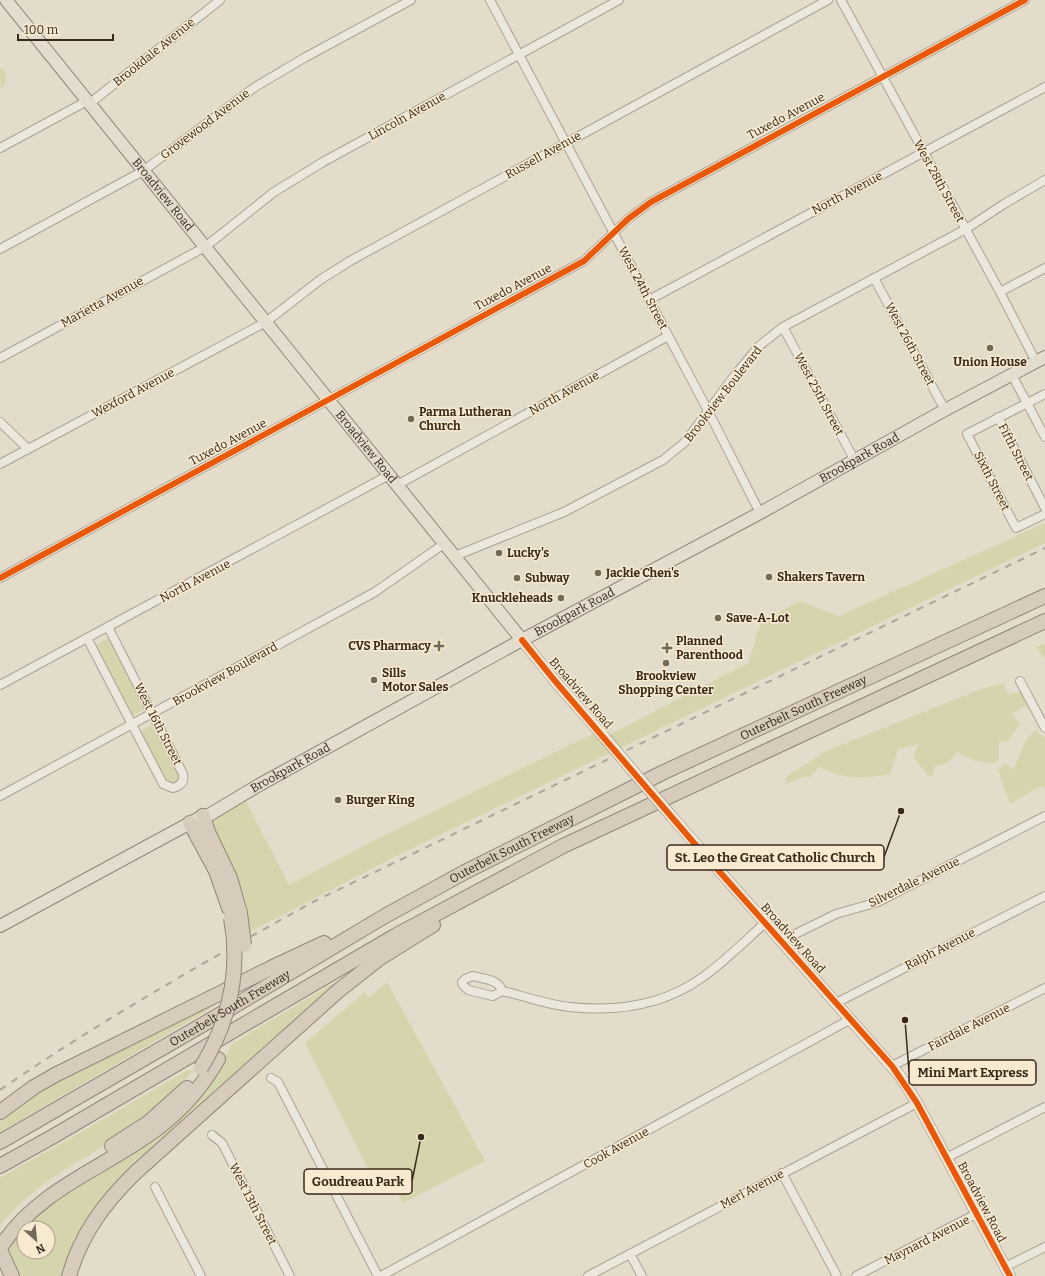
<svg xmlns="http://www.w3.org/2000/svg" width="1045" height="1276" font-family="Bitter,serif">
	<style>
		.green { fill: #d5d4ac; fill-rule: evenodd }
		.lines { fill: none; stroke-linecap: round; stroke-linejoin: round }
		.street-casing { stroke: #a9a194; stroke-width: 10 }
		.secondary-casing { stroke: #999084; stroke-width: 12 }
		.primary-casing { stroke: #8f867b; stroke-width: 14 }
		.highway-casing { stroke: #8f867b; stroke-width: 16 }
		.street { stroke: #ece7dd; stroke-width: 8 }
		.secondary { stroke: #ece7dd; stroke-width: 11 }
		.primary { stroke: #e4ddce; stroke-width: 12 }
		.highway { stroke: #d7ccbc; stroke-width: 14 }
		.rail { stroke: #aba69d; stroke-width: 2; stroke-dasharray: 7 7; stroke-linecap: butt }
		.secondary-bridge-casing { stroke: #999084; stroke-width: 12; stroke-linecap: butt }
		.highway-bridge-casing { stroke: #8f867b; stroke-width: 16; stroke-linecap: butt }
		.secondary-bridge { stroke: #ece7dd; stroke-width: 11 }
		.highway-bridge { stroke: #d7ccbc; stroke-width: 14 }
		.cycleway-casing { stroke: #f7ead0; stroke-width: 8 }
		.cycleway { stroke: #e8590c; stroke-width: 6 }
		.poi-dot { fill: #746859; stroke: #f7ead0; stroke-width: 1.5 }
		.labels { text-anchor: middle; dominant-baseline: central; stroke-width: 3; stroke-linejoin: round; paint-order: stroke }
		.street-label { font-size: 12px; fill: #38291c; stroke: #f7ead0 }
		.poi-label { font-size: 12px; font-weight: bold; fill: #38291c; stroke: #f7ead0; text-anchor: start }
		.leader { fill: none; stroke: #38291c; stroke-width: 1.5 }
		.callout-dot { fill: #38291c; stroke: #f7ead0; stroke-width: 1.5 }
		.callout { fill: #f7ead0; stroke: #38291c; stroke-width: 1.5 }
		.callout-label { font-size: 13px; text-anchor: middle; font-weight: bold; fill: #38291c }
	</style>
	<rect width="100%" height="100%" fill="#e4dcca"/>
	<g class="green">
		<path d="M0 69H4L6 81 1 89Z"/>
		<path d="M1045 523V543L394 857 244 935 203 816 242 794 289 885 381 837 599 731 605 737 748 663 761 622 800 601 839 616Z"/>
		<path d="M110 637 147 708 133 716 131 717 94 646Z"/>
		<path d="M1045 644V659L1036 647Z"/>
		<path d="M1003 683 1008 694 1021 692 1027 704 1012 714 1020 724 1007 742 999 740V759L995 763 975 761 957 752 948 763 934 766V775L928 776 913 757 919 744 898 749 890 774C864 779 844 780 819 767L810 777H803L786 784 787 776 826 751 981 689Z"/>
		<path d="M155 723 181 779 175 785 167 784 139 732Z"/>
		<path d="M1035 730 1045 738V789L1041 786 1010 804 998 770 1006 763 1014 769 1026 740Z"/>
		<path d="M348 974 350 978 109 1194 66 1276H18L6 1248 25 1224 215 1075 232 1044ZM24 1228H48V1252H24Z"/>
		<path d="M387 982 485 1161 403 1203 387 1171 341 1194 338 1187 369 1171 305 1043 365 992 369 998Z"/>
		<path d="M219 1001 210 1009 0 1132V1120L32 1093Z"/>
		<path d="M188 1070H194C176 1091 157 1110 134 1126 86 1160 39 1178 0 1225V1178L104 1119Z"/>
	</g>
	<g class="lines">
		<g class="street-casing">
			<g id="street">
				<path d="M490 0 705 405 760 513"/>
				<path d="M841 0 1000 292 1036 362"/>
				<path d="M89 104 220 0"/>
				<path d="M0 148 87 101"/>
				<path d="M0 249 143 171 255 87 304 58 411 0"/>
				<path d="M874 278 945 410"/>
				<path d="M1000 292 1045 268"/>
				<path d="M649 300 1045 87"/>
				<path d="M783 327 855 461"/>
				<path d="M0 358 205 247 274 192 323 162 619 0"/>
				<path d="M1012 375 1045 437"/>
				<path d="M1045 394 967 434 1016 528 1045 514"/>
				<path d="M998 417 1045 508"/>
				<path d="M0 422 28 449"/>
				<path d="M0 464 266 322 320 280 350 261 828 0"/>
				<path d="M397 485 668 336"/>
				<path d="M455 556 564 512 663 460 685 442 735 375 759 346 783 327 966 229 1004 204 1045 180"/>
				<path d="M0 578 584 261 628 219 651 202 1025 0"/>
				<path d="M87 638 163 784 173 788C180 786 185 782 183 774L108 627"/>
				<path d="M1020 681 1045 728"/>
				<path d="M0 685 389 475"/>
				<path d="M0 796 375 592 445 543"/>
				<path d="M781 941 836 914 878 902 1045 816"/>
				<path d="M473 976C483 979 499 979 502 991L493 996 468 990 463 985 462 982 465 979Z"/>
				<path d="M502 991C525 996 548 1005 570 1007 617 1012 664 1005 703 977 725 961 745 941 765 923"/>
				<path d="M836 1003 1045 896"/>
				<path d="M892 1066 1045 988"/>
				<path d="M271 1078 278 1082 378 1276"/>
				<path d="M212 1135 222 1143 290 1276"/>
				<path d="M946 1158 1045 1107"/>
				<path d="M782 1173 837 1276"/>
				<path d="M155 1187 201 1276"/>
				<path d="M630 1254 642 1276"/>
				<path d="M1005 1267 1045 1247"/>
				<path d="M381 1276 851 1019"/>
				<path d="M588 1276 917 1103"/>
				<path d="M856 1276 976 1214"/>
			</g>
		</g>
		<g class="secondary-casing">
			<g id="secondary">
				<path d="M522 640 555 681 605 738"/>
				<path d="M672 817 900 1076 917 1103 1010 1276"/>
			</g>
		</g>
		<g class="primary-casing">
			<g id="primary">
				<path id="s1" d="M6 0 522 640"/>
				<path id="s2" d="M0 926 203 816 209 815 259 785 522 640 760 513 945 410 1045 357"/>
			</g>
		</g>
		<g class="highway-casing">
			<g id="highway">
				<path d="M203 816 208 832 230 878 240 913"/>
				<path d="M190 823 216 871 229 908"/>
				<path d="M0 1112 34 1087 55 1075 279 964 324 943"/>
				<path id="s3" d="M0 1142 209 1021 385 916 465 872 664 772 1045 596"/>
				<path d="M112 1146 148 1123 187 1088"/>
				<path d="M0 1166 52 1137 395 936 563 846 1045 621"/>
				<path d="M0 1248C40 1186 108 1168 163 1124 185 1106 204 1084 218 1059"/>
				<path d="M0 1250 12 1276"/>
				<path d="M69 1276C81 1234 105 1202 136 1172L338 991 380 958 433 925"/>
			</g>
		</g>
		<use href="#street" class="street"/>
		<use href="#secondary" class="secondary"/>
		<use href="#primary" class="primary"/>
		<use href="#highway" class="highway"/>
		<path class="rail" d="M0 1090C100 1021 206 961 313 902L1045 548"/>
		<g class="secondary-bridge-casing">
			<path id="secondary-bridge" d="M605 738 672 817"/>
		</g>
		<g class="highway-bridge-casing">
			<g id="highway-bridge">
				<path d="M240 913 244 945"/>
				<path d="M201 1068C229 1022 241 972 231 918"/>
			</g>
		</g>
		<use href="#secondary-bridge" class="secondary-bridge"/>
		<use href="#highway-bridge" class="highway-bridge"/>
		<g class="cycleway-casing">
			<g id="cycleway">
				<path d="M0 578 584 261 628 219 651 202 1025 0"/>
				<path d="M522 640 555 681 694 843 892 1066 917 1103 1010 1276"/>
			</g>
		</g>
		<use href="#cycleway" class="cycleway"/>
	</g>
	<g class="poi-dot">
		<circle cx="990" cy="348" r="4"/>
		<circle cx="411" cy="419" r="4"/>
		<circle cx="499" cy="553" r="4"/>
		<circle cx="598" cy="573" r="4"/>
		<circle cx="769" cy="577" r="4"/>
		<circle cx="517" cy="578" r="4"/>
		<circle cx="561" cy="598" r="4"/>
		<circle cx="718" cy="618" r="4"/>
		<path d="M437 640h4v4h4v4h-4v4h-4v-4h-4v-4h4z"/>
		<path d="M665 642h4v4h4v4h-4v4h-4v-4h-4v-4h4z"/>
		<circle cx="666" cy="663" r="4"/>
		<circle cx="374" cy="680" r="4"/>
		<circle cx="338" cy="800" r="4"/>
	</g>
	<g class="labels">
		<g class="street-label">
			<text transform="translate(154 52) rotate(-39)">Brookdale Avenue</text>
			<text transform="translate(407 116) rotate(-29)">Lincoln Avenue</text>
			<text transform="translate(786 116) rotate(-28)">Tuxedo Avenue</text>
			<text transform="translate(205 124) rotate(-37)">Grovewood Avenue</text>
			<text transform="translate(543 155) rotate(-29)">Russell Avenue</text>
			<text transform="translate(939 181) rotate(61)">West 28th Street</text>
			<text transform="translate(847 193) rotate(-28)">North Avenue</text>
			<text stroke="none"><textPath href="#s1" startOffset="250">Broadview Road</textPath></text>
			<text transform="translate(513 287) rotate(-28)">Tuxedo Avenue</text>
			<text transform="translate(643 288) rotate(62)">West 24th Street</text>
			<text transform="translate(102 302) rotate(-29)">Marietta Avenue</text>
			<text transform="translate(910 344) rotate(62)">West 26th Street</text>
			<text transform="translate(133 393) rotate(-28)">Wexford Avenue</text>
			<text transform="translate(564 393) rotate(-29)">North Avenue</text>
			<text transform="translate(723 394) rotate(-52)">Brookview Boulevard</text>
			<text transform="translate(819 394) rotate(62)">West 25th Street</text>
			<text transform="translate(228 442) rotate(-28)">Tuxedo Avenue</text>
			<text stroke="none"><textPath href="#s1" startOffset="574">Broadview Road</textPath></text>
			<text transform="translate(1016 452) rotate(63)">Fifth Street</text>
			<text stroke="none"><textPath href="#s2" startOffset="979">Brookpark Road</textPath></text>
			<text transform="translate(992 481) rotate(63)">Sixth Street</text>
			<text transform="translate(195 581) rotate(-28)">North Avenue</text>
			<text stroke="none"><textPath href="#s2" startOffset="655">Brookpark Road</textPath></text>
			<text transform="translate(225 674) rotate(-29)">Brookview Boulevard</text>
			<text transform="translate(581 693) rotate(49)">Broadview Road</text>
			<text stroke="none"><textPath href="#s3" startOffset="914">Outerbelt South Freeway</textPath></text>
			<text transform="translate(158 724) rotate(63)">West 16th Street</text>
			<text stroke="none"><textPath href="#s2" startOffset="331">Brookpark Road</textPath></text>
			<text stroke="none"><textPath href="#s3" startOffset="590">Outerbelt South Freeway</textPath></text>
			<text transform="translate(914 882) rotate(-26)">Silverdale Avenue</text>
			<text transform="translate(793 938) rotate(48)">Broadview Road</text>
			<text transform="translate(940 949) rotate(-27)">Ralph Avenue</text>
			<text stroke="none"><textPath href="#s3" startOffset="266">Outerbelt South Freeway</textPath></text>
			<text transform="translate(969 1027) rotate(-27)">Fairdale Avenue</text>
			<text transform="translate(616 1148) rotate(-29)">Cook Avenue</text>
			<text transform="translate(752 1189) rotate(-28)">Merl Avenue</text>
			<text transform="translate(982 1202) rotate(62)">Broadview Road</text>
			<text transform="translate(253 1204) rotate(63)">West 13th Street</text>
			<text transform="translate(927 1240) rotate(-27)">Maynard Avenue</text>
		</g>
		<g class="poi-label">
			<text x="990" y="362" text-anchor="middle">Union House</text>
			<text x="419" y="412">Parma Lutheran<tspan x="419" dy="14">Church</tspan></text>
			<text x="507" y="553">Lucky's</text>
			<text x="606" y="573">Jackie Chen's</text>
			<text x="777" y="577">Shakers Tavern</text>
			<text x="525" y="578">Subway</text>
			<text x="553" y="598" text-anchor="end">Knuckleheads</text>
			<text x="726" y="618">Save-A-Lot</text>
			<text x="676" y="641">Planned<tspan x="676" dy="14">Parenthood</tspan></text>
			<text x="431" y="646" text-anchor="end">CVS Pharmacy</text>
			<text x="382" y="673">Sills<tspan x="382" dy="14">Motor Sales</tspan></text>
			<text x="666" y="676" text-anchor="middle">Brookview<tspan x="666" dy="14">Shopping Center</tspan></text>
			<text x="346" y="800">Burger King</text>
		</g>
	</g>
	<path class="leader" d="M901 811L884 857M905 1020L909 1072M421 1137L412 1181"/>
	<g class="callout-dot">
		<circle cx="901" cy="811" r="4"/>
		<circle cx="905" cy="1020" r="4"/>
		<circle cx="421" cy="1137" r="4"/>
	</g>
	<g class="callout">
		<rect x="667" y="845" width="217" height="25" rx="4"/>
		<rect x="909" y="1060" width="127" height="25" rx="4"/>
		<rect x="304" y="1169" width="108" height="25" rx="4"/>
	</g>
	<g class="callout-label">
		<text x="775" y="862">St. Leo the Great Catholic Church</text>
		<text x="973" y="1077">Mini Mart Express</text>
		<text x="358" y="1186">Goudreau Park</text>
	</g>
	<g transform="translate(36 1240) rotate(153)"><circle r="19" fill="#f7ead0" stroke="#ab9d88"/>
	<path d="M0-3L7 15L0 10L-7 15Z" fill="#746859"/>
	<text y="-6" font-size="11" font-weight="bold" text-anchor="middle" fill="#38291c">N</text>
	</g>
	<path d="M18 34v6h95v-6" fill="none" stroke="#38291c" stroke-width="2"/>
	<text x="24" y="34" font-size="12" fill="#38291c" stroke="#f7ead0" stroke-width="3" paint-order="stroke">100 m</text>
</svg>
